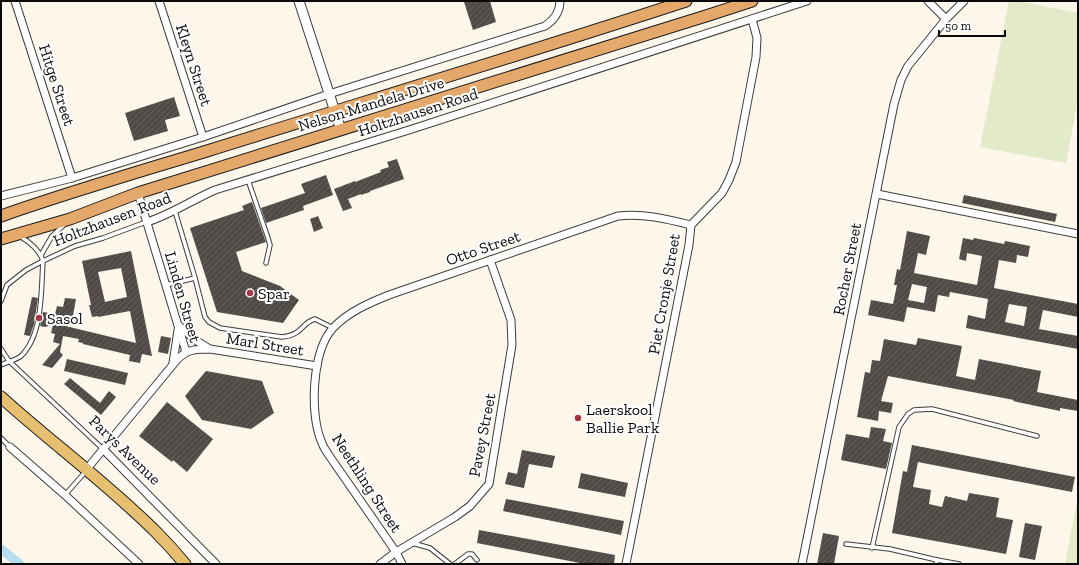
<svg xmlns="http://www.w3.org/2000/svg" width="1079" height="565" font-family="'Zilla Slab',serif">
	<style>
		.pitch { fill: #e2eac9 }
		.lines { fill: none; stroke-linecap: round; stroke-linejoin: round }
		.canal { stroke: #b5dded; stroke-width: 9 }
		.building { fill: url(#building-hatch); fill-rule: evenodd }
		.service-casing { stroke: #3d3d3d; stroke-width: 5.5 }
		.minor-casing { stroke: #3d3d3d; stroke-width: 9 }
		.tertiary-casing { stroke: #3d3d3d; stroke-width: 11 }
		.primary-casing { stroke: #1b1b1b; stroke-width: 13 }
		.trunk-casing { stroke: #1b1b1b; stroke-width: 13 }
		.service { stroke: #fff; stroke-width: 3.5 }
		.minor { stroke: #fff; stroke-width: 7 }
		.tertiary { stroke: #fff; stroke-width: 9 }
		.primary { stroke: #e7bf70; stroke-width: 11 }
		.trunk { stroke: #e4a86a; stroke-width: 11 }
		.poi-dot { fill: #a83544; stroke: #fff; stroke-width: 1.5 }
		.labels { text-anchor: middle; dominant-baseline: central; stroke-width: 4; stroke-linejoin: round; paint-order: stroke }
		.street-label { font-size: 16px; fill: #0a0a0a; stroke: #fff }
		.poi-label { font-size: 16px; fill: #0a0a0a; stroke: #fff; text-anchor: start }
	</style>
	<defs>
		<pattern id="building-hatch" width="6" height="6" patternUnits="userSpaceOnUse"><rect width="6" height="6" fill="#514b48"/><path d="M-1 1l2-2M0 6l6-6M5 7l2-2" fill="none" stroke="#65605e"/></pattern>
	</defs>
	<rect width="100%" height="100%" fill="#fcf7ea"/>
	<g class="pitch">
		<path d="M1009 1H1018L1078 13V100L1066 163 980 147Z"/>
		<path d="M1078 495V564H1065Z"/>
	</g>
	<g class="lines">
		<path class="canal" d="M1 549 20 564"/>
	</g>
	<g class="building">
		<path d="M468 1H490L496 22 473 30 464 2Z"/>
		<path d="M174 97 180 116 165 120 168 131 134 141 125 113Z"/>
		<path d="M397 159 404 179 370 191V192L361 195V194L348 199 352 208 343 211 334 189 355 181V182L381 172 380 170 389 167 387 162Z"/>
		<path d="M326 175 333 195 303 206 304 210 266 223 261 208 305 193 301 184Z"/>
		<path d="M964 195 1057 214 1055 222 962 203Z"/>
		<path d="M252 202 266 242 236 252 242 271 280 286 299 300 283 323 217 312 190 228 244 210 242 206Z"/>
		<path d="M318 216 323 228 314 232 310 219Z"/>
		<path d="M907 231 930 236 926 255 918 253 914 273 977 285 982 256 967 253 966 261 959 259 963 238 973 240 974 238 1004 244 1005 241 1030 246 1028 257 1017 255 1016 263 999 260 994 288 1078 304V317L1043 310 1039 329 1078 336V349L966 328 968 315 985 319 988 299 950 292 949 297 938 295 935 312 907 307 904 322 868 315 871 300 893 304 897 285H894L897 269 900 270ZM912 284 927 287 924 303 908 300ZM1009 304 1027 307 1024 326 1005 322Z"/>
		<path d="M131 251 152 356 142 354 140 363 129 361 130 355 83 344V343L78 342 79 339 63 336 60 352 63 355 52 368 42 365 60 344 53 342 55 334 51 333 53 325 45 327 40 326 43 312 55 314 57 306 63 307 65 298 76 299 72 321 57 324 136 343 130 311 98 317V316L92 317 89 305H91L82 261ZM121 268 127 297 105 302 98 272Z"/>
		<path d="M32 297 38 298 34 324 30 336 24 335Z"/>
		<path d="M161 336 171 338 168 354 158 352Z"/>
		<path d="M918 338 962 346 956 376 975 380 979 359 1041 371 1037 392 1078 400V411L1060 408V411L1013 401 1014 400 888 376 881 401 893 403 891 413 879 411 878 421 857 417 865 372 870 373 872 360 880 361 884 339 916 345Z"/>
		<path d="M67 359 128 373 125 385 64 371Z"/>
		<path d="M206 371 262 381 274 413 251 429 202 420 185 396Z"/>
		<path d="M70 378 100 403 109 391 116 397 101 415 64 384Z"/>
		<path d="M167 402 213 439 187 472 173 460 172 462 139 436Z"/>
		<path d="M871 427 886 429 883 441 892 443 886 469 841 460 846 434 869 438Z"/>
		<path d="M912 445 1075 477 1072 492 918 462 913 487 931 490 929 504 942 507 945 496 967 501 969 493 999 498 996 517 1013 520 1006 554 892 533 903 471 907 472Z"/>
		<path d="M522 450 555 456 552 468 529 464 524 488 505 484 508 472 517 474Z"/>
		<path d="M581 473 628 483 625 497 578 488Z"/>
		<path d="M506 499 624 521 621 535 503 511Z"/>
		<path d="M1025 523 1042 526 1035 560 1019 557Z"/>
		<path d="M479 530 615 555 614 564H585L477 543Z"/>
		<path d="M823 533 839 536 834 564H817Z"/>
	</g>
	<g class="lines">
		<g class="service-casing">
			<g id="service">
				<path d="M248 180 268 238 270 245 266 263"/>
				<path d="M41 255 52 236 65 224"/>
				<path d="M195 278 205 317 209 322 220 328 282 337C303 335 301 323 315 319L333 328"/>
				<path d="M166 285 195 278 175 211"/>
				<path d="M1 301 7 285 26 270 43 261C40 251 30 242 21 237"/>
				<path d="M1 349 9 361 104 450"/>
				<path d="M1 365C7 362 16 360 21 356 43 335 41 291 43 261L75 246 103 238 146 222"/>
				<path d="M1 438 10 447"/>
				<path d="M65 495 86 471"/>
				<path d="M412 543 430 548 450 564"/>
				<path d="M846 544 890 549 937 560"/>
				<path d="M872 548 899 427 908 414 914 410 932 409 1037 436"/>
				<path d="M455 564 468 554H472L477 560"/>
				<path d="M936 564 937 560 959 564"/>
			</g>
		</g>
		<g class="minor-casing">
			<g id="minor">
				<path d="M15 1 72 178"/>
				<path d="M159 1 203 137"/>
				<path d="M928 1 946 19"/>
				<path d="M138 193 186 352"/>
				<path d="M877 194 1078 234"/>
				<path d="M1 196 72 178 203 137 329 94 545 26C554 20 560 12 560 1"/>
				<path d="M147 222C172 214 192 200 215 190L409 130 807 1"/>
				<path d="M178 325 197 341 208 348"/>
				<path d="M173 363 178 330"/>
				<path d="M10 447 65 495 139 564"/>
				<path d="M104 450 216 564"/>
				<path d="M86 470 176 361C186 349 196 349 210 349L317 366"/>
				<path d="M380 564 396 552 455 517 470 506 489 484 512 345 511 320 490 260"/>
				<path d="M402 564 396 552 328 454C326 450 323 447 322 443 309 415 312 351 333 328 348 312 369 303 389 295L618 216C643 213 667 219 691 225"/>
				<path d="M626 564 689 245 691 225 722 193 729 180 736 162 756 57 757 38 752 19"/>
				<path d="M802 564 894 104 901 80 908 66 946 19 964 1"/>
			</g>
		</g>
		<g class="tertiary-casing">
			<path id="tertiary" d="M299 1 341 130"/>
		</g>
		<g class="primary-casing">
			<path id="primary" d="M1 397C52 443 108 484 156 532 166 542 176 553 185 564"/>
		</g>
		<g class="trunk-casing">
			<g id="trunk">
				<path d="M1 216C69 192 138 172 207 151 367 101 527 53 686 1"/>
				<path d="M1 239 70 219 138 193 709 15 752 1"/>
			</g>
		</g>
		<use href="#service" class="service"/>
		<use href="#minor" class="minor"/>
		<use href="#tertiary" class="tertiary"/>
		<use href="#primary" class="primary"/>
		<use href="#trunk" class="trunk"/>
	</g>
	<g class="poi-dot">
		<circle cx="250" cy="293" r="4"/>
		<circle cx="39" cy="318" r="4"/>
		<circle cx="578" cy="418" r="4"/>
	</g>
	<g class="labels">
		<g class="street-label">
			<text transform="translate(194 65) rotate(72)">Kleyn Street</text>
			<text transform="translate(57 85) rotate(72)">Hitge Street</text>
			<text transform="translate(371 104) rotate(-17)">Nelson Mandela Drive</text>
			<text transform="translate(418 112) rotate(-18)">Holtzhausen Road</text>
			<text transform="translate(112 219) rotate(-21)">Holtzhausen Road</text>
			<text transform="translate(483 248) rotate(-19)">Otto Street</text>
			<text transform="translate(847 269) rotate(-79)">Rocher Street</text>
			<text transform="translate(664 294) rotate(-80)">Piet Cronje Street</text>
			<text transform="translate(183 297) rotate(74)">Linden Street</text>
			<text transform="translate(265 344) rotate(9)">Marl Street</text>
			<text transform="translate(482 435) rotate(-79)">Pavey Street</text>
			<text transform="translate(125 450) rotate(44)">Parys Avenue</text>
			<text transform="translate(367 483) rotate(57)">Neethling Street</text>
		</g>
		<g class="poi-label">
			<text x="258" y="293">Spar</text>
			<text x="47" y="318">Sasol</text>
			<text x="586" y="409">Laerskool<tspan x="586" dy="18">Ballie Park</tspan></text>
		</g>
	</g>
	<rect width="1079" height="565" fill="none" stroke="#0a0a0a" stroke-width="4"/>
	<path d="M939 30v6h66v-6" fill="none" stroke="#0a0a0a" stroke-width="2"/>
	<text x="945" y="30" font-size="12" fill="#0a0a0a" stroke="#ffffff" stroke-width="3" paint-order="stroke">50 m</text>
</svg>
